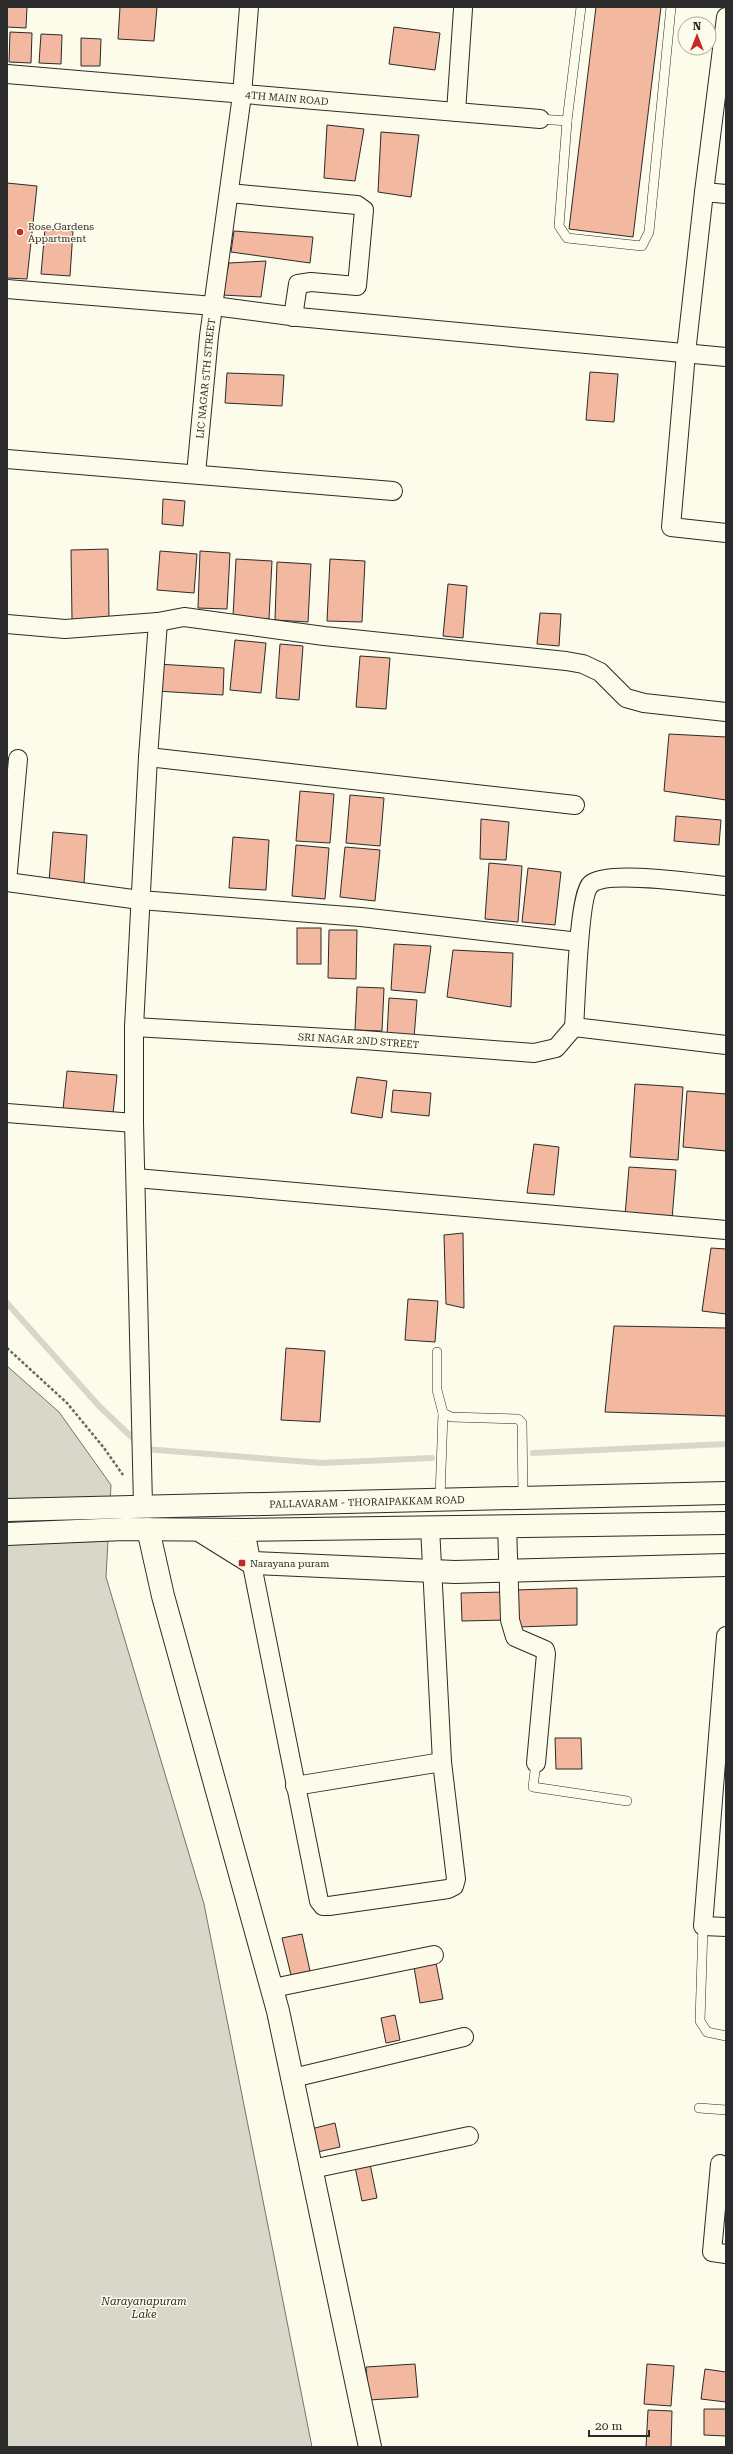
<svg xmlns="http://www.w3.org/2000/svg" width="733" height="2454" font-family="'Roboto Serif',serif">
	<style>
		.water { fill: #d8d7c9; stroke: #74746e }
		.lines { fill: none; stroke-linecap: round; stroke-linejoin: round }
		.stream { stroke: #d8d7c9; stroke-width: 6 }
		.building { fill: #f2b8a0; stroke: #2b2b2b }
		.service-casing { stroke: #2b2b2b; stroke-width: 10 }
		.minor-casing { stroke: #2b2b2b; stroke-width: 20 }
		.tertiary-casing { stroke: #2b2b2b; stroke-width: 24 }
		.primary-casing { stroke: #2b2b2b; stroke-width: 24 }
		.path { stroke: #6a6964; stroke-width: 2.5; stroke-dasharray: 3 2; stroke-linecap: butt }
		.service { stroke: #fdfbea; stroke-width: 9 }
		.minor { stroke: #fdfbea; stroke-width: 18 }
		.tertiary { stroke: #fdfbea; stroke-width: 22 }
		.primary { stroke: #fdfbea; stroke-width: 22 }
		.poi-dot { fill: #c62828; stroke: #fdfbea; stroke-width: 1.5 }
		.labels { text-anchor: middle; dominant-baseline: central; stroke-width: 3; stroke-linejoin: round; paint-order: stroke }
		.street-label { font-size: 10px; fill: #2b2b2b; stroke: #fdfbea }
		.poi-label { font-size: 10px; fill: #2b2b2b; stroke: #fdfbea; text-anchor: start }
		.water-label { font-size: 11px; font-style: italic; fill: #2b2b2b; stroke: #fdfbea }
	</style>
	<rect width="100%" height="100%" fill="#fdfbea"/>
	<path class="water" d="M7 1366 59 1412 111 1485 106 1577 204 1904 312 2447H7Z"/>
	<g class="lines">
		<g class="stream">
			<path d="M7 1303 99 1406 144 1449 322 1463 432 1458"/>
			<path d="M533 1453 726 1444"/>
		</g>
	</g>
	<g class="building">
		<path d="M7 7H27L26 28 7 27Z"/>
		<path d="M120 7H157L154 41 118 39Z"/>
		<path d="M596 7H661L633 237 569 229Z"/>
		<path d="M394 27 440 33 435 70 389 64Z"/>
		<path d="M10 32 32 33 31 63 9 62Z"/>
		<path d="M41 34 62 35 61 64 39 63Z"/>
		<path d="M81 38 101 39 100 66H81Z"/>
		<path d="M327 125 364 129 355 181 324 178Z"/>
		<path d="M381 132 419 135 411 197 378 192Z"/>
		<path d="M7 183 37 186 27 279 7 278Z"/>
		<path d="M45 229 73 231 70 276 41 274Z"/>
		<path d="M234 231 313 237 310 263 231 252Z"/>
		<path d="M266 261 261 297 222 295 229 263Z"/>
		<path d="M590 372 618 374 614 422 586 420Z"/>
		<path d="M227 373 284 375 282 406 225 403Z"/>
		<path d="M163 499 185 501 183 526 162 524Z"/>
		<path d="M108 549 109 619 72 620 71 550Z"/>
		<path d="M160 551 197 554 194 593 157 590Z"/>
		<path d="M200 551 230 553 227 609 198 608Z"/>
		<path d="M236 559 272 561 269 619 233 617Z"/>
		<path d="M330 559 365 561 362 622 327 621Z"/>
		<path d="M277 562 311 564 308 622 275 620Z"/>
		<path d="M448 584 467 586 463 638 443 636Z"/>
		<path d="M540 613 561 614 559 646 537 644Z"/>
		<path d="M235 640 266 643 261 693 230 690Z"/>
		<path d="M280 644 303 646 299 700 276 698Z"/>
		<path d="M360 656 390 658 386 709 356 707Z"/>
		<path d="M157 664 224 668 223 695 156 691Z"/>
		<path d="M669 734 726 737V800L664 791Z"/>
		<path d="M300 791 334 794 330 843 296 841Z"/>
		<path d="M350 795 384 798 380 846 346 843Z"/>
		<path d="M676 816 721 820 719 845 674 841Z"/>
		<path d="M481 819 509 822 506 860 480 859Z"/>
		<path d="M53 832 87 835 84 884 49 881Z"/>
		<path d="M233 837 269 840 266 890 229 888Z"/>
		<path d="M296 845 329 848 325 899 292 896Z"/>
		<path d="M345 847 380 850 375 901 340 897Z"/>
		<path d="M489 863 522 866 518 922 485 919Z"/>
		<path d="M528 868 561 872 555 925 522 922Z"/>
		<rect x="297" y="928" width="24" height="36"/>
		<path d="M329 930H357L356 979 328 978Z"/>
		<path d="M394 944 431 946 425 993 391 990Z"/>
		<path d="M453 950 513 953 511 1007 447 997Z"/>
		<path d="M357 987 384 988 382 1031 355 1030Z"/>
		<path d="M389 998 417 1000 414 1038 387 1036Z"/>
		<path d="M67 1071 117 1075 113 1114 63 1109Z"/>
		<path d="M357 1077 387 1081 382 1118 351 1113Z"/>
		<path d="M635 1084 683 1087 678 1160 630 1157Z"/>
		<path d="M393 1090 431 1093 429 1116 391 1112Z"/>
		<path d="M687 1091 726 1094V1151L683 1147Z"/>
		<path d="M534 1144 559 1147 554 1195 527 1193Z"/>
		<path d="M629 1167 676 1170 672 1219 625 1216Z"/>
		<path d="M463 1233 464 1308 446 1304 444 1235Z"/>
		<path d="M711 1248 726 1249V1314L702 1311Z"/>
		<path d="M408 1299 438 1301 435 1342 405 1340Z"/>
		<path d="M614 1326 726 1328V1416L605 1412Z"/>
		<path d="M286 1348 325 1351 320 1422 281 1420Z"/>
		<path d="M577 1588V1625L517 1627 516 1590Z"/>
		<path d="M506 1592 507 1620 462 1621 461 1593Z"/>
		<path d="M555 1738H581L582 1769H556Z"/>
		<path d="M302 1934 310 1971 291 1975 282 1938Z"/>
		<path d="M436 1963 443 1999 420 2003 414 1967Z"/>
		<path d="M395 2015 400 2040 386 2043 381 2018Z"/>
		<path d="M335 2123 340 2147 313 2153 307 2130Z"/>
		<path d="M369 2159 377 2198 362 2201 354 2162Z"/>
		<path d="M415 2364 418 2397 369 2400 366 2367Z"/>
		<path d="M647 2364 674 2366 671 2406 644 2404Z"/>
		<path d="M705 2369 726 2372V2402L701 2399Z"/>
		<path d="M704 2409H726V2436L704 2435Z"/>
		<path d="M648 2410 672 2411 671 2447H646Z"/>
	</g>
	<g class="lines">
		<g class="service-casing">
			<g id="service">
				<path d="M581 7 567 121 559 226 567 238 642 246 649 232 671 7"/>
				<path d="M540 119 567 121"/>
				<path d="M437 1352V1390L443 1413 451 1417 518 1419 522 1423 523 1497"/>
				<path d="M440 1498 443 1413"/>
				<path d="M536 1763 533 1787 627 1801"/>
				<path d="M703 1926 700 2021 707 2032 726 2036"/>
				<path d="M699 2108 726 2110"/>
			</g>
		</g>
		<g class="minor-casing">
			<g id="minor">
				<path id="s1" d="M7 74 540 119"/>
				<path d="M456 112 463 9"/>
				<path d="M704 192 726 17"/>
				<path d="M229 193 357 205 364 210 357 286 311 282 298 284 293 317"/>
				<path d="M726 194 704 192 686 353 671 527 726 533"/>
				<path d="M7 289 214 306 298 317 726 357"/>
				<path d="M7 459 393 491"/>
				<path id="s2" d="M196 474 209 336 242 95 249 7"/>
				<path d="M7 624 65 629 158 622 184 617 324 636 566 661 583 664 600 672 626 698 644 703 726 712"/>
				<path d="M148 757 575 805"/>
				<path d="M7 882 140 900 361 917 579 942"/>
				<path d="M7 882 18 759"/>
				<path id="s3" d="M134 1027 364 1040 534 1053 556 1048 574 1027"/>
				<path d="M574 1027C576 1004 578 895 591 884 608 869 701 884 726 886"/>
				<path d="M574 1027 726 1045"/>
				<path d="M7 1113 134 1123"/>
				<path d="M136 1178 726 1230"/>
				<path d="M143 1505 134 1123V1027L148 757 158 622"/>
				<path d="M507 1525 510 1620 515 1637 545 1650 546 1654 536 1763"/>
				<path d="M245 1530 319 1901 323 1906H329L448 1889 454 1886 456 1879 442 1762 430 1527"/>
				<path d="M726 1636 703 1926 726 1927"/>
				<path d="M295 1786 442 1762"/>
				<path d="M273 1988 434 1955"/>
				<path d="M293 2078 464 2037"/>
				<path d="M720 2164 712 2252 726 2254"/>
				<path d="M312 2169 469 2136"/>
			</g>
		</g>
		<g class="tertiary-casing">
			<g id="tertiary">
				<path d="M148 1529 163 1596 278 2011 370 2447"/>
				<path d="M199 1530 252 1563 455 1572 726 1565"/>
			</g>
		</g>
		<g class="primary-casing">
			<g id="primary">
				<path id="s4" d="M7 1510 726 1493"/>
				<path d="M7 1534 124 1529 245 1530 726 1523"/>
			</g>
		</g>
		<path class="path" d="M7 1348 67 1403 104 1448 123 1475"/>
		<use href="#service" class="service"/>
		<use href="#minor" class="minor"/>
		<use href="#tertiary" class="tertiary"/>
		<use href="#primary" class="primary"/>
	</g>
	<g class="poi-dot">
		<circle cx="20" cy="232" r="4"/>
		<rect x="238" y="1559" width="8" height="8" rx="2"/>
	</g>
	<g class="labels">
		<g class="street-label">
			<text stroke="none"><textPath href="#s1" startOffset="281">4TH MAIN ROAD</textPath></text>
			<text stroke="none"><textPath href="#s2" startOffset="96">LIC NAGAR 5TH STREET</textPath></text>
			<text stroke="none"><textPath href="#s3" startOffset="225">SRI NAGAR 2ND STREET</textPath></text>
			<text stroke="none"><textPath href="#s4" startOffset="360">PALLAVARAM - THORAIPAKKAM ROAD</textPath></text>
		</g>
		<g class="poi-label">
			<text x="28" y="226">Rose Gardens<tspan x="28" dy="12">Appartment</tspan></text>
			<text x="250" y="1563">Narayana puram</text>
		</g>
		<g class="water-label">
			<text x="144" y="2301">Narayanapuram<tspan x="144" dy="13">Lake</tspan></text>
		</g>
	</g>
	<rect width="733" height="2454" fill="none" stroke="#2b2b2b" stroke-width="16"/>
	<g transform="translate(697 36)"><circle r="19" fill="#fdfbea" stroke="#a9a89e"/>
	<path d="M0-3L7 15L0 10L-7 15Z" fill="#c62828"/>
	<text y="-6" font-size="11" font-weight="bold" text-anchor="middle" fill="#2b2b2b">N</text>
	</g>
	<path d="M589 2430v6h60v-6" fill="none" stroke="#2b2b2b" stroke-width="2"/>
	<text x="595" y="2430" font-size="12" fill="#2b2b2b" stroke="#fdfbea" stroke-width="3" paint-order="stroke">20 m</text>
</svg>
